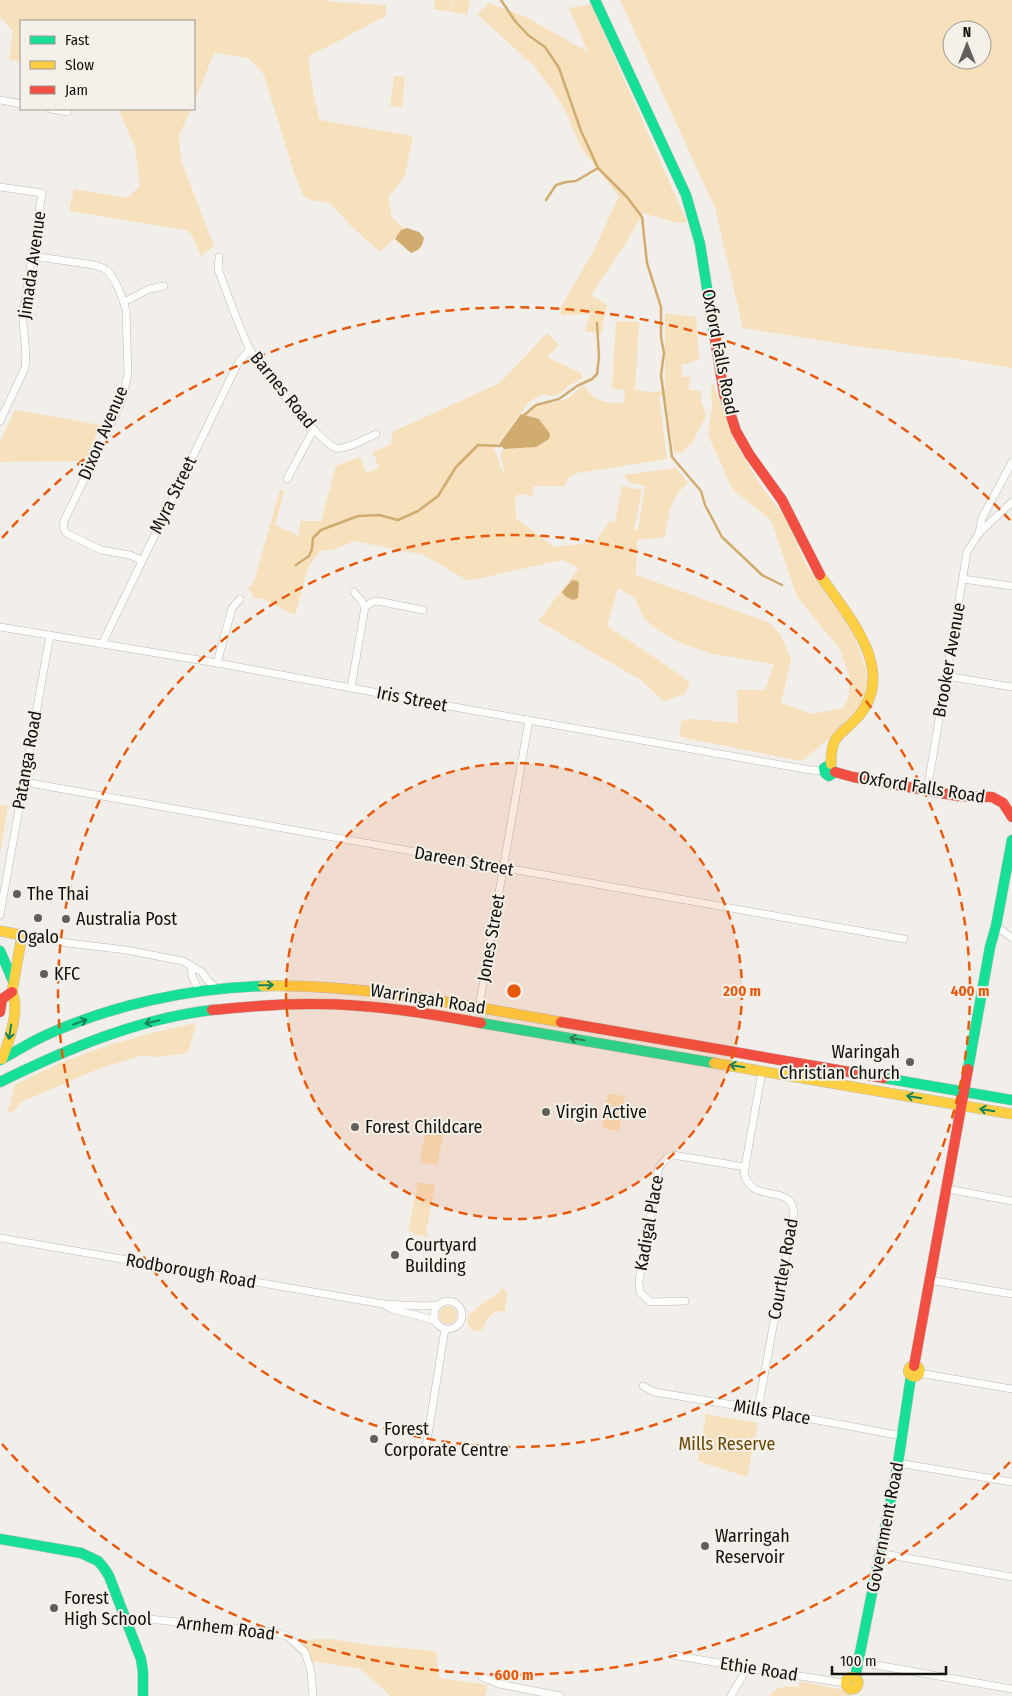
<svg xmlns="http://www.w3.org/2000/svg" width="1012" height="1696" font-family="'Fira Sans Condensed',sans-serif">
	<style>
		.green { fill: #f7e0bc; fill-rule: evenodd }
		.water { fill: #d0ac70 }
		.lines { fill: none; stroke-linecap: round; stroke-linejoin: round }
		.stream { stroke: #d0ac70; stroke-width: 2.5 }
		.street-casing { stroke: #bdbab7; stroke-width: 8 }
		.fast-casing { stroke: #bdbab7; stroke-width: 11 }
		.slow-casing { stroke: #bdbab7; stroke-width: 11 }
		.jam-casing { stroke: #bdbab7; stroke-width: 11 }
		.street { stroke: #fdfdfc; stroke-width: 7 }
		.fast { stroke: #16e098; stroke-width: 10 }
		.slow { stroke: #ffcf43; stroke-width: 10 }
		.jam { stroke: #f24e42; stroke-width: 10 }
		.oneway { stroke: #15835a }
		.ring { fill: none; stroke: #e8590c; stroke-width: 2.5; stroke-dasharray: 9 6 }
		.poi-dot { fill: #615f5c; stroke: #f5f0e8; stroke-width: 2 }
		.labels { text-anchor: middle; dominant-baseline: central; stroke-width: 4; stroke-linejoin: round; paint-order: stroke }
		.street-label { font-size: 18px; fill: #13120f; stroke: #f5f0e8 }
		.poi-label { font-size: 18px; fill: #13120f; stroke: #f5f0e8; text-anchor: start }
		.park-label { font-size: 18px; fill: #684702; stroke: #f5f0e8 }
		.centre { fill: #e8590c; stroke: #f5f0e8; stroke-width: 2.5 }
		.ring-label { font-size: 15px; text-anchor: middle; font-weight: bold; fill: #e8590c; stroke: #f5f0e8; stroke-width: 4; stroke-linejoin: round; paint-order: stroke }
	</style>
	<rect width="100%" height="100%" fill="#f2efeb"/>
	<g class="green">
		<path d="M0 0H327L332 2 386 5V16C359 29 335 44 308 56L314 98 320 120 413 136 405 175 388 198 392 217 404 229 380 252 352 227 330 203 310 200 303 195 294 173 264 75 249 58 214 53 194 103V21H21V62L9 60 13 31 0 17Z"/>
		<path d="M435 0H452L450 12 434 9Z"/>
		<path d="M453 0H470L467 15 451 12Z"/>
		<path d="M620 0H1012V368L958 359 855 346 743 328 715 208ZM952 30H982V60H952Z"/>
		<path d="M489 3 526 17 588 52 569 8 591 4 687 222 678 223 643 213 627 241 591 295 607 305 601 334 585 331 590 314 561 315V307L594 250 619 196 581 148 562 104 534 66 477 14Z"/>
		<path d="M394 76 405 77 402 107 390 106Z"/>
		<path d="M118 109H191L179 135 181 161 214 246 201 256 192 235 186 230 69 211 74 189 127 198 140 186 135 147Z"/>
		<path d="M665 313 696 317 699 360 681 365 683 377H690L689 390 701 391V401L706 416 692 443 683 452 674 453 665 395H659L667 459 577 473 570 476 564 486H533V496L519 494 515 498 516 518 554 547 595 542 610 521 615 523 622 486 642 490 634 529 638 530 645 486 628 482 624 475 676 468 688 483C669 499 669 514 665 537L637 540 636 575 770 623 781 635 791 659 781 703 812 714 843 708 849 696V676L840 649 797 597 771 520 733 490 708 435 712 407 711 389 713 383 734 441 761 486 785 517 807 566 852 629 866 670 867 689 862 706 831 737 802 761 680 737 681 721 692 719 738 723 737 690H765L774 664 713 654 683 644 659 631 643 617 635 598 618 588 607 626 654 657 690 682 685 694 663 701 641 680 538 621 579 568 562 560 468 581 424 555 354 541 333 550 320 551 308 568 295 615 263 599 253 598 252 593 248 589 254 582 280 490 284 491 275 525 299 536 300 521H321L336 466 360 457 366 473 379 468 373 452 391 444 392 432 500 383 547 333 559 345 547 357 581 373 583 378 568 386 560 394 553 396 542 394 529 402 494 449 502 470 505 472 500 456 504 449 528 448 539 419 526 416C532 402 554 405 566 399 573 396 577 389 584 385 592 400 607 405 624 403L625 390 612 389 616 321 639 322 635 390 654 392 665 390Z"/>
		<path d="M15 410 101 425 84 461 0 462V442Z"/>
		<path d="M0 805 8 806 0 854Z"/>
		<path d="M196 1023 188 1053 157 1057 143 1055 98 1069 21 1102 14 1111 8 1112 15 1085C72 1054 133 1036 196 1023Z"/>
		<path d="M608 1094 625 1096 619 1131 602 1128Z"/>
		<path d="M425 1132 443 1135 437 1165 420 1162Z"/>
		<path d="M418 1182 435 1185 426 1233 429 1237 413 1234 412 1231H408Z"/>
		<path d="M504 1288 507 1294 505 1311C493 1310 486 1317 483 1329L478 1332 474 1331 468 1325V1315Z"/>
		<circle cx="448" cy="1315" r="9"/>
		<path d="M706 1414 758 1423 747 1477 698 1461Z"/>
		<path d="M330 1639 368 1645 436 1651 439 1678 488 1685 485 1696H391L359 1668 308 1661 291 1640Z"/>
		<path d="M800 1681 843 1690 853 1696H769C779 1685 785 1686 799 1687Z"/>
	</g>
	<g class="water">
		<path d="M407 228 419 232 424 238C422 247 420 250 411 253L395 239 401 230Z"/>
		<path d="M521 414 539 419 550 434 549 439 536 447 504 449 499 444Z"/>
		<path d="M572 580 578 581 579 584 578 598 573 600 565 596 562 592Z"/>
	</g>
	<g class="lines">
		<g class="stream">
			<path d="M501 0 515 21 528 35 545 47 559 68 581 131 598 168 627 197 642 217 647 263 661 307V337L664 353 661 375 672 457 701 491 705 505 722 537 762 575 782 585"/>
			<path d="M546 200 556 185 566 182 576 181 598 168"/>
			<path d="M523 416 536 405 559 399 577 386 592 379 597 374 599 357 597 323"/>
			<path d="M296 565 309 556 312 549 313 538 321 530 358 516 379 515 398 520 418 511 438 496 456 467 478 445 500 446 502 444"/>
		</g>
		<g class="street-casing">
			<g id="street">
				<path d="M0 100 21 104"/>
				<path d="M51 109 67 112"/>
				<path d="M0 187 42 193 23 313C22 331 28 350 25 368L0 421"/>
				<path d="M32 256 94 265C98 267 103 267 106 270 115 276 123 299 126 310L128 374 121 403 64 521C63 526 63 531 68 534L101 550 130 555 141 560"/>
				<path d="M219 257 218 269C228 295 237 322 249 348 257 364 321 444 336 448 346 450 366 438 376 434"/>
				<path d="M124 302 149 289 164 286"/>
				<path d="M287 479 314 429"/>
				<path d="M979 533 982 518 1012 462"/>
				<path d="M963 579 1012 586"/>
				<path d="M365 607 372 602 377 601 423 610"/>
				<path d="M0 627 217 663 454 707 810 770 824 771"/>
				<path d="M102 644 238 363 250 349"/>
				<path d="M217 663 232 608 240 599"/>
				<path d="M946 676 1012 687"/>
				<path d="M351 688 365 607 361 600 354 592"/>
				<path d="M24 782 904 939"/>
				<path d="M927 791 967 552 979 533 1012 502"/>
				<path d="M0 915 50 635"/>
				<path d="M996 926 1012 938"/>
				<path d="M22 935 68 943 126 950 183 961 202 972 207 980 217 989"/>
				<path d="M191 965 192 976 199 991"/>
				<path d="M479 1007 529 720"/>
				<path d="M947 1189 1012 1201"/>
				<path d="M0 1238 383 1304 424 1306 438 1305"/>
				<path d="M929 1280 1012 1294"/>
				<circle cx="448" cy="1315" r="14"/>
				<path d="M685 1301 650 1302 640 1292 639 1281 659 1167 667 1158 673 1155 745 1167"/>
				<path d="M383 1304 392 1309 434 1320"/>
				<path d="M919 1373 1012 1389"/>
				<path d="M643 1386 654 1392 758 1409 902 1436"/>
				<path d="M758 1409 794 1212C790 1182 753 1206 744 1173L762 1071"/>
				<path d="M425 1453 445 1329"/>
				<path d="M898 1463 1012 1482"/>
				<path d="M879 1553 1012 1577"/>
				<path d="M128 1624 140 1619H149L272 1632 287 1636 305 1652 311 1671 313 1696"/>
				<path d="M673 1655 747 1668 845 1683"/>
				<path d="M859 1662 1012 1689"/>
				<path d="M482 1677 499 1684 560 1696"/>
				<path d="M731 1696 747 1668"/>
			</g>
		</g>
		<g class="fast-casing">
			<g id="fast">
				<path d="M595 0 686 195 700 244 715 339"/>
				<path d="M831 764 824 768 825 773 829 776 835 772"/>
				<path d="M0 951 13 981"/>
				<path d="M481 1023 714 1063"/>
				<path d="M0 1060C15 1052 29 1043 44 1036 111 1005 190 988 263 986"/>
				<path d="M968 1069 990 947 996 926 1012 840"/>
				<path d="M884 1078 1012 1100"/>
				<path d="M0 1082C67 1049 137 1019 212 1010"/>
				<path d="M0 1539 81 1553 98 1561 104 1568 109 1576 141 1659 143 1672V1696"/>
				<path d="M855 1678 898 1463 911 1376"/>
			</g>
		</g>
		<g class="slow-casing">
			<g id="slow">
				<path d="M820 575C846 614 899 670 858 717 840 737 831 733 831 764"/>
				<path d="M0 931 22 935 12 992C20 1010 9 1042 2 1059"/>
				<path d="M263 986C364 984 462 1005 561 1022"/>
				<path d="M714 1063 1012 1114"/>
				<circle cx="914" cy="1371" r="5.5"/>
				<circle cx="852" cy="1683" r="6"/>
			</g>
		</g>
		<g class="jam-casing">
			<g id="jam">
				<path d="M715 339 724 394 736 431 749 454 782 500 820 575"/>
				<path d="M835 772 853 777 958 796 992 797 1003 803 1012 817"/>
				<path d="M212 1010C246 1007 280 1003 315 1004 371 1004 426 1013 481 1023"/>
				<path d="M0 1012 2 999 12 992"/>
				<path d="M561 1022 884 1078"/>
				<path d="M914 1366 968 1069"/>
			</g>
		</g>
		<use href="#street" class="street"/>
		<use href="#fast" class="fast"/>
		<use href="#slow" class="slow"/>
		<use href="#jam" class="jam"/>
	</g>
	<defs><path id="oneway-shaft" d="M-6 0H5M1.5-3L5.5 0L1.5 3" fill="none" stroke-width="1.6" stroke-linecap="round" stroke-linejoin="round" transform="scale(1.25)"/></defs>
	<g class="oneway">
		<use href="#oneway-shaft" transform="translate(266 985) rotate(-1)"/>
		<use href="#oneway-shaft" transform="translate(80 1022) rotate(-20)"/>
		<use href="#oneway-shaft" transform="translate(152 1022) rotate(167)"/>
		<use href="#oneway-shaft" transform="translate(10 1032) rotate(99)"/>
		<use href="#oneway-shaft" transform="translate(577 1039) rotate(-170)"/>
		<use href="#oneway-shaft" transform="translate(737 1066) rotate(-170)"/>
		<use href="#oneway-shaft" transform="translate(914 1097) rotate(-170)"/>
		<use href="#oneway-shaft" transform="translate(987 1110) rotate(-170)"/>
	</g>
	<circle cx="514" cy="991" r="228" fill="#e8590c" fill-opacity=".12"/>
	<g class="ring">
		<circle cx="514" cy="991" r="228"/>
		<circle cx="514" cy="991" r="456"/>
		<path d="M1010 1462A684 684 0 0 1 2 1444M2 538A684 684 0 0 1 1010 520"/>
	</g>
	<g class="poi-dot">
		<circle cx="17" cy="894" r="5"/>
		<circle cx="38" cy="918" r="5"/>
		<circle cx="66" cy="919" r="5"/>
		<circle cx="44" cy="974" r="5"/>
		<circle cx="910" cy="1062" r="5"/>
		<circle cx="546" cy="1112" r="5"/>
		<circle cx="355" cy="1127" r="5"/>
		<circle cx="395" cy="1255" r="5"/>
		<circle cx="374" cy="1439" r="5"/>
		<circle cx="705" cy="1546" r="5"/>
		<circle cx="54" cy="1608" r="5"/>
	</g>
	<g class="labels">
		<g class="street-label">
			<text transform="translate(32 265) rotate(-82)">Jimada Avenue</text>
			<text transform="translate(720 352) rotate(79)">Oxford Falls Road</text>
			<text transform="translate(283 390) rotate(51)">Barnes Road</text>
			<text transform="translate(103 433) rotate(-67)">Dixon Avenue</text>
			<text transform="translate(173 495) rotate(-64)">Myra Street</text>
			<text transform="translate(949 660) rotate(-80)">Brooker Avenue</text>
			<text transform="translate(412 699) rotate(11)">Iris Street</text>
			<text transform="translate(27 760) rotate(-80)">Patanga Road</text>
			<text transform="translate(922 787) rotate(9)">Oxford Falls Road</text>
			<text transform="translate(464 861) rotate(10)">Dareen Street</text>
			<text transform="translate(491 938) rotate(-80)">Jones Street</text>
			<text transform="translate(428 999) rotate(9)">Warringah Road</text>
			<text transform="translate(649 1223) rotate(-80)">Kadigal Place</text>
			<text transform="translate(783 1269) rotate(-80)">Courtley Road</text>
			<text transform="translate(191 1271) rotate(10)">Rodborough Road</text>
			<text transform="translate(772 1412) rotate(10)">Mills Place</text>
			<text transform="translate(885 1527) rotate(-79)">Government Road</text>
			<text transform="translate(226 1628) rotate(7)">Arnhem Road</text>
			<text transform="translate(759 1669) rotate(9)">Ethie Road</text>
		</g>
		<g class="poi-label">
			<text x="27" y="894">The Thai</text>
			<text x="76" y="919">Australia Post</text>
			<text x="38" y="937" text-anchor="middle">Ogalo</text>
			<text x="54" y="974">KFC</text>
			<text x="900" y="1052" text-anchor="end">Waringah<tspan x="900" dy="21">Christian Church</tspan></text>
			<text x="556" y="1112">Virgin Active</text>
			<text x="365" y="1127">Forest Childcare</text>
			<text x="405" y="1245">Courtyard<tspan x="405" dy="21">Building</tspan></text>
			<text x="384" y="1429">Forest<tspan x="384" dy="21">Corporate Centre</tspan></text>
			<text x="715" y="1536">Warringah<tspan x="715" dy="21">Reservoir</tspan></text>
			<text x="64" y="1598">Forest<tspan x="64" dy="21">High School</tspan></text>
		</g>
		<g class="park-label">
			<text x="727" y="1444">Mills Reserve</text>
		</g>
	</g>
	<circle cx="514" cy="991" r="8" class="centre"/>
	<g class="ring-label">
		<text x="742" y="996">200 m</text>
		<text x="970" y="996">400 m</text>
		<text x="514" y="1680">600 m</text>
	</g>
	<rect x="20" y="20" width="175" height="90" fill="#f5f0e8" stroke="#9b9791"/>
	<rect x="30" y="36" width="25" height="8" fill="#16e098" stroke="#9b9791"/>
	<text x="65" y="45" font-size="15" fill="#13120f">Fast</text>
	<rect x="30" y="61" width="25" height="8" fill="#ffcf43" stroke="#9b9791"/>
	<text x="65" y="70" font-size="15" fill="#13120f">Slow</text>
	<rect x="30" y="86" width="25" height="8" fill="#f24e42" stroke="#9b9791"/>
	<text x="65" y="95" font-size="15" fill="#13120f">Jam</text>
	<g transform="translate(967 45)"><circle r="24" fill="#f5f0e8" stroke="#9b9791"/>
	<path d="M0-4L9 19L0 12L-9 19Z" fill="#615f5c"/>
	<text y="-8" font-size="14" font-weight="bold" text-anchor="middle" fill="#13120f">N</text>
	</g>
	<path d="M832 1666v8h114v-8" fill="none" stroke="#13120f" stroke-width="2.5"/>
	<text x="840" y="1666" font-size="15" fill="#13120f" stroke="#f5f0e8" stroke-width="4" paint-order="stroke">100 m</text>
</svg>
